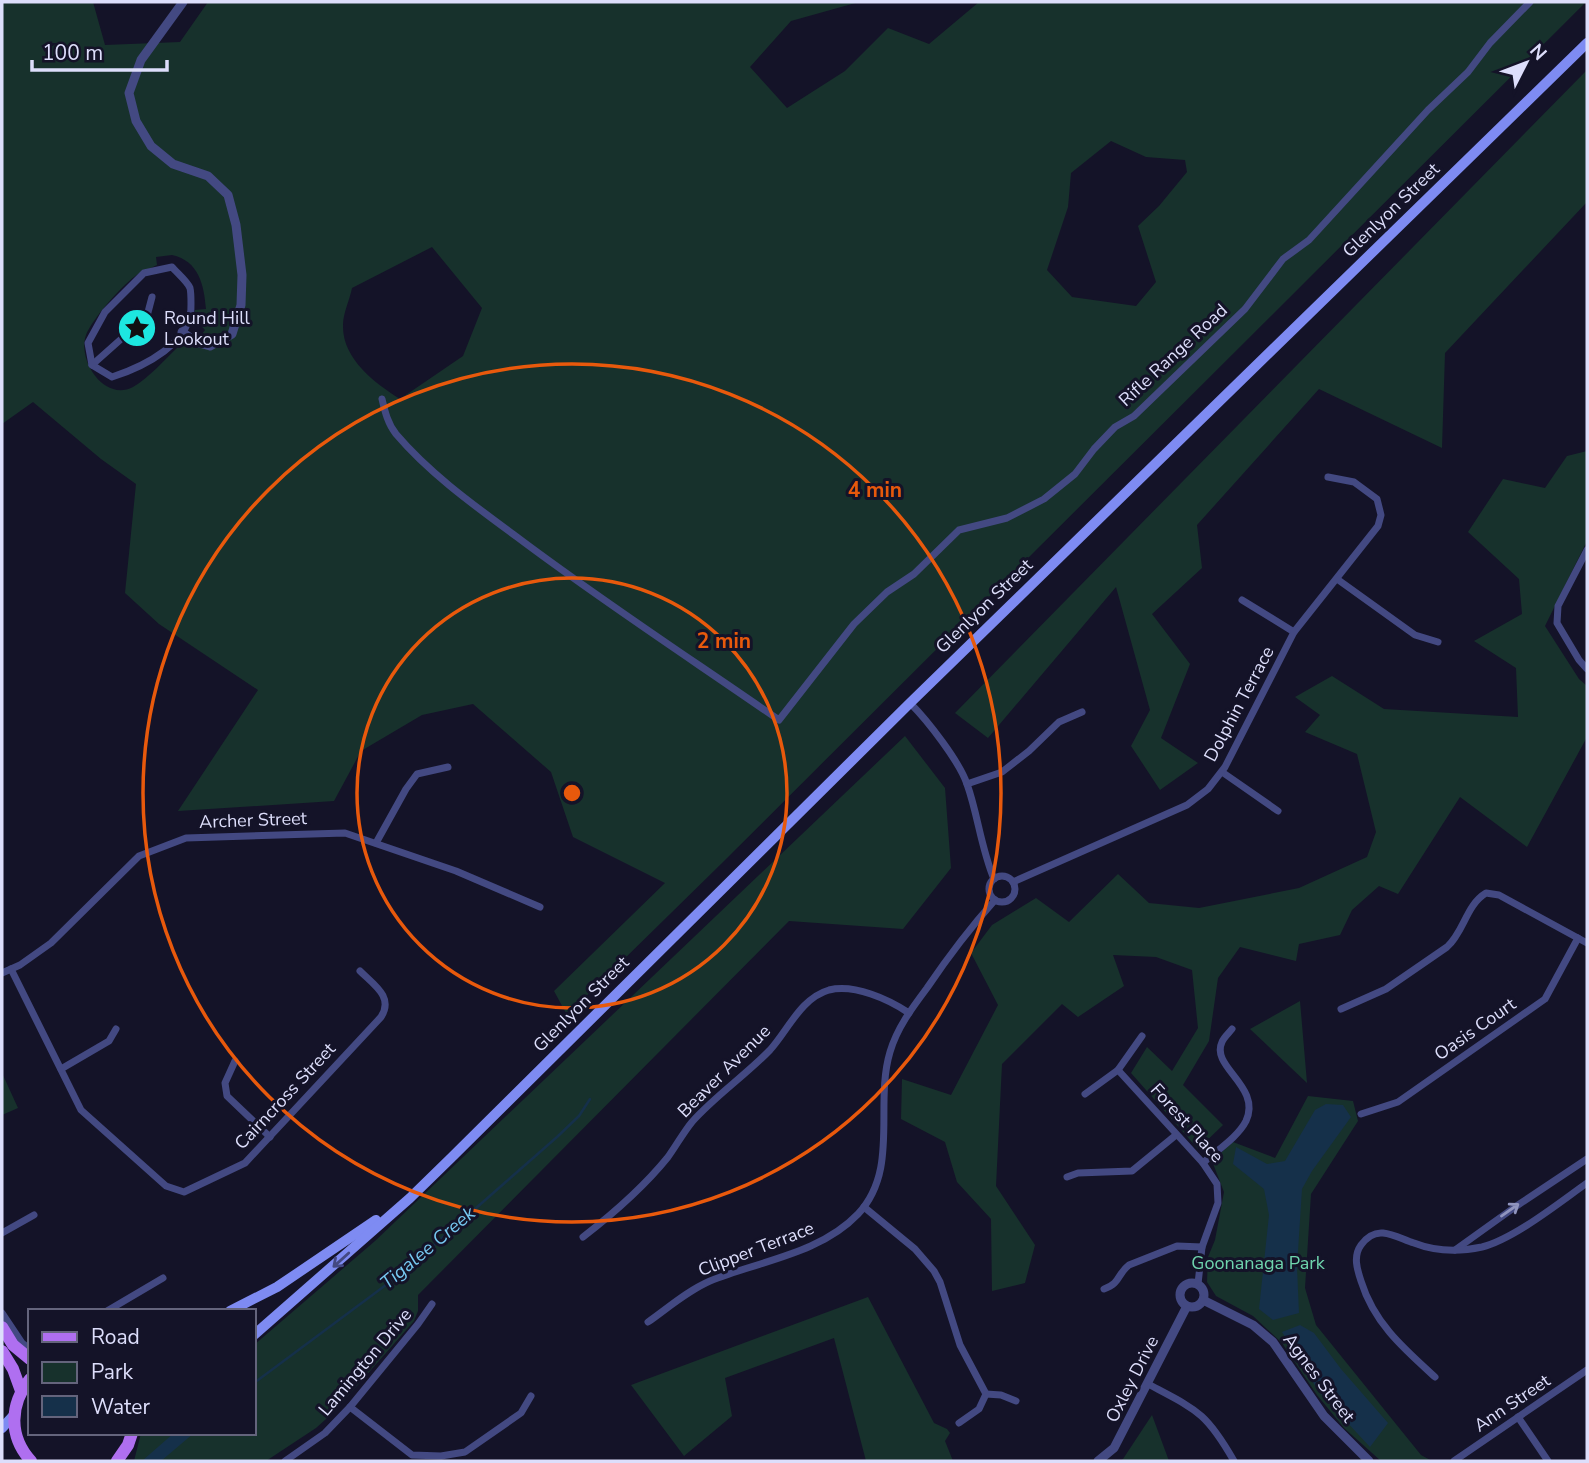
<svg xmlns="http://www.w3.org/2000/svg" width="1589" height="1463" font-family="'Nunito Sans',sans-serif">
	<style>
		.green { fill: #17312c; fill-rule: evenodd }
		.water { fill: #15304a }
		.lines { fill: none; stroke-linecap: round; stroke-linejoin: round }
		.stream { stroke: #15304a; stroke-width: 2.5 }
		.minor { stroke: #434982; stroke-width: 7 }
		.tertiary { stroke: #434982; stroke-width: 9 }
		.secondary { stroke: #7e8bf2; stroke-width: 10 }
		.primary { stroke: #af6ff0; stroke-width: 12 }
		.oneway { stroke: #9094be }
		.oneway2 { stroke: #444983 }
		.ring { fill: none; stroke: #e8590c; stroke-width: 3.5 }
		.labels { text-anchor: middle; dominant-baseline: central; stroke-width: 6; stroke-linejoin: round; paint-order: stroke }
		.street-label { font-size: 18px; fill: #dddefb; stroke: #141328 }
		.poi-label { font-size: 18px; fill: #dddefb; stroke: #141328; text-anchor: start }
		.park-label { font-size: 18px; fill: #6fd5ae; stroke: #141328 }
		.water-label { font-size: 19px; font-style: italic; fill: #76c8f1; stroke: #141328 }
		.centre { fill: #e8590c; stroke: #141328; stroke-width: 3.5 }
		.ring-label { font-size: 21px; text-anchor: middle; font-weight: bold; fill: #e8590c; stroke: #141328; stroke-width: 6; stroke-linejoin: round; paint-order: stroke }
	</style>
	<rect width="100%" height="100%" fill="#141328"/>
	<g class="green">
		<path d="M2 2H93L105 45 180 42 208 2H859L791 21 750 67 787 108 845 71 888 28 929 44 979 2H1586L721 864 567 1015 554 991 665 883 573 837 551 772 473 704 422 715 361 751 334 801 178 811 258 690 159 624 125 593 136 484 101 459 33 402 2 424ZM1111 141 1146 157 1185 160 1187 172 1159 206 1138 226 1156 282 1136 306 1072 297 1047 270 1068 207 1071 173ZM432 247 482 308 463 356 400 399C375 383 342 359 343 325 343 313 350 299 352 288ZM172 255C199 261 204 285 206 309L195 310 194 318 205 330 193 346 183 344 177 348C164 360 149 378 133 387 104 402 77 360 86 335 92 319 123 284 138 274 144 271 151 268 157 265L156 257Z"/>
		<path d="M1587 70V202L1445 353 1442 448 1319 389 1197 525 1202 568 1152 614 1190 664 1161 738 1198 763 1160 790 1131 746 1150 710 1116 587 988 738 955 713Z"/>
		<path d="M1587 451V541L1545 626 1579 679 1587 686V737L1527 847 1460 797 1398 894 1379 886 1352 910 1340 935 1299 944 1296 961 1240 947 1218 978 1209 1041 1183 1085 1223 1125 1198 1149 1131 1073 1147 1047 1172 1071 1198 1028 1192 970 1156 957 1113 955 1124 986 1078 1017 1062 1004 1002 1064 996 1186 1035 1245 1025 1283 992 1291 991 1219 957 1182 945 1142 901 1119 902 1079 951 1095 998 1005 971 953 992 925 1036 898 1069 922 1118 874 1149 903 1199 908 1299 888 1367 857 1376 832 1357 754 1305 732 1320 715 1295 697 1332 676 1384 709 1518 717 1516 668 1474 641 1522 614 1519 579 1468 532 1503 479 1545 488 1567 456Z"/>
		<path d="M905 736 945 788 951 868 903 929 789 921 418 1295V1311L414 1321 335 1411 316 1428 266 1461H134L141 1433H254V1345L375 1241Z"/>
		<path d="M1300 1001 1307 1083 1250 1029Z"/>
		<path d="M2 1073 18 1108 2 1115Z"/>
		<path d="M1308 1096 1353 1101 1358 1121 1311 1194 1305 1288 1316 1325 1421 1455 1432 1461H1381L1344 1428 1317 1395 1282 1343 1253 1316 1216 1296 1207 1282 1208 1257 1215 1240 1224 1192 1212 1161 1233 1142 1275 1158Z"/>
		<path d="M868 1297 934 1423 947 1429 950 1433 945 1441 953 1461H866L834 1338 725 1378 732 1416 684 1456 631 1385Z"/>
		<path d="M1152 1415 1169 1461H1120L1123 1459Z"/>
	</g>
	<g class="water">
		<path d="M1326 1104 1343 1105 1351 1117 1312 1171 1302 1189 1297 1267 1299 1313 1273 1320 1259 1309 1269 1215 1264 1189 1233 1164 1236 1147 1267 1164 1285 1161 1315 1110Z"/>
		<path d="M1300 1325 1314 1333 1341 1369 1388 1423 1370 1447 1319 1392 1282 1332Z"/>
		<path d="M174 1433H194L161 1461H142Z"/>
	</g>
	<g class="lines">
		<path class="stream" d="M254 1383 402 1273 557 1137 579 1116 590 1099"/>
		<g class="minor">
			<path d="M172 267C177 273 187 281 190 288 191 292 191 300 191 304 193 343 143 367 112 377L92 365 88 343 105 312 144 273Z"/>
			<path d="M92 365 147 316 152 297"/>
			<path d="M382 399C385 412 388 424 396 434 430 474 475 506 517 537 602 601 691 659 779 720L854 624 887 592 914 574 959 530 1007 518 1044 499 1075 474 1094 449 1115 427 1134 416 1245 309 1283 259 1309 240 1428 110 1468 72 1490 43 1530 2"/>
			<path d="M1587 550 1558 606 1557 623 1579 660 1587 669"/>
			<path d="M1337 579 1415 635 1438 642"/>
			<path d="M1242 600 1294 632"/>
			<path d="M910 703C928 721 959 761 967 784 978 815 981 848 994 879"/>
			<path d="M1222 772 1278 811"/>
			<path d="M967 784 1002 772 1029 751 1059 722 1082 712"/>
			<path d="M376 843 406 789 417 774 448 767"/>
			<circle cx="1002" cy="889" r="13"/>
			<path d="M1013 882 1187 805 1208 789 1225 767 1294 632 1378 526 1381 515 1377 499 1354 482 1328 477"/>
			<path d="M11 969 81 1110 166 1186 184 1192 245 1163 381 1017C394 997 374 985 360 971"/>
			<path d="M2 973 20 965 51 943 139 856 186 838 345 833 456 871 540 907"/>
			<path d="M1341 1009 1386 989 1447 947C1464 932 1466 905 1486 893L1499 895 1587 943"/>
			<path d="M235 1061 225 1083 227 1096 270 1137"/>
			<path d="M61 1069 109 1041 116 1029"/>
			<path d="M1118 1070 1203 1163 1217 1184 1218 1203 1202 1247 1198 1284"/>
			<path d="M1085 1094 1118 1070 1142 1036"/>
			<path d="M1361 1114 1398 1102 1545 999 1578 938"/>
			<path d="M1203 1163C1216 1151 1238 1137 1246 1121 1262 1086 1210 1067 1222 1042 1224 1037 1229 1033 1232 1029"/>
			<path d="M1067 1177 1078 1173 1132 1171 1176 1135"/>
			<path d="M864 1207 915 1249 934 1271 940 1282 960 1345 986 1394"/>
			<path d="M2 1233 34 1215"/>
			<path d="M583 1237C614 1213 643 1188 668 1157 676 1146 683 1133 692 1122 715 1096 746 1075 770 1050 788 1030 801 998 829 990 855 984 888 999 909 1013"/>
			<path d="M1455 1250 1515 1207 1587 1159"/>
			<path d="M1104 1289C1121 1283 1117 1274 1129 1265L1177 1246 1202 1247"/>
			<path d="M107 1311 163 1278"/>
			<path d="M2 1313 22 1343 30 1349"/>
			<path d="M648 1322C668 1308 687 1291 710 1281 759 1261 820 1254 858 1214 900 1169 874 1105 890 1052 897 1028 912 1008 927 988 948 957 970 928 995 900"/>
			<path d="M1435 1377C1403 1348 1374 1323 1361 1281 1357 1269 1353 1256 1361 1245 1366 1238 1374 1232 1383 1233 1394 1234 1404 1240 1414 1243 1437 1252 1459 1252 1482 1247 1514 1239 1560 1202 1587 1183"/>
			<path d="M1148 1384C1197 1410 1206 1412 1234 1461"/>
			<path d="M350 1407 412 1455 441 1456 465 1452 521 1413 531 1396"/>
			<path d="M1518 1417 1548 1461"/>
			<path d="M959 1423 979 1409 986 1394 1001 1395 1016 1401"/>
			<path d="M285 1461 325 1433 350 1407 418 1324 432 1304"/>
			<path d="M1454 1461 1587 1370"/>
		</g>
		<g class="tertiary">
			<path d="M182 332 196 342 210 346 232 334 241 305 242 275 236 225 228 195 208 176 173 164 151 146 136 121 129 93 141 60 183 2"/>
			<circle cx="1192" cy="1295" r="12"/>
			<path d="M1203 1300 1253 1325 1273 1342 1324 1416 1369 1461"/>
			<path d="M1098 1461 1114 1448 1187 1306"/>
		</g>
		<g class="secondary">
			<path d="M230 1311 277 1287 376 1220"/>
			<path d="M254 1335 410 1198 451 1158 910 703 1587 43"/>
			<path d="M2 1428 14 1415"/>
		</g>
		<g class="primary">
			<path d="M2 1327 13 1345 30 1359"/>
			<path d="M2 1351 13 1369 21 1391"/>
			<path d="M30 1379C9 1405 9 1437 31 1461"/>
			<path d="M117 1461 128 1445 132 1433"/>
		</g>
	</g>
	<defs><path id="oneway-shaft" d="M-6 0H5M1.5-3L5.5 0L1.5 3" fill="none" stroke-width="1.6" stroke-linecap="round" stroke-linejoin="round" transform="scale(1.75)"/></defs>
	<use class="oneway" href="#oneway-shaft" transform="translate(1510 1210) rotate(-35)"/>
	<use class="oneway2" href="#oneway-shaft" transform="translate(341 1260) rotate(138)"/>
	<g class="ring">
		<circle cx="572" cy="793" r="215"/>
		<circle cx="572" cy="793" r="429"/>
	</g>
	<defs>
		<g id="sight-disc" transform="scale(2.0125)"><circle r="9.5" fill="#1de7e0" stroke="#141328"/><path d="M0-6L1.8-2.2L6-1.7L2.9 1.2L3.7 5.4L0 3.3L-3.7 5.4L-2.9 1.2L-6-1.7L-1.8-2.2Z" fill="#111"/></g>
	</defs>
	<g fill-rule="evenodd">
		<use href="#sight-disc" x="137" y="328"/>
	</g>
	<g class="labels">
		<g class="street-label">
			<text transform="translate(1391 210) rotate(-44)">Glenlyon Street</text>
			<text transform="translate(1173 355) rotate(-43)">Rifle Range Road</text>
			<text transform="translate(984 606) rotate(-44)">Glenlyon Street</text>
			<text transform="translate(1239 704) rotate(-62)">Dolphin Terrace</text>
			<text transform="translate(253 820) rotate(-2)">Archer Street</text>
			<text transform="translate(581 1004) rotate(-45)">Glenlyon Street</text>
			<text transform="translate(1475 1029) rotate(-35)">Oasis Court</text>
			<text transform="translate(724 1071) rotate(-45)">Beaver Avenue</text>
			<text transform="translate(285 1096) rotate(-47)">Cairncross Street</text>
			<text transform="translate(1187 1123) rotate(48)">Forest Place</text>
			<text transform="translate(756 1249) rotate(-21)">Clipper Terrace</text>
			<text transform="translate(365 1362) rotate(-50)">Lamington Drive</text>
			<text transform="translate(1319 1378) rotate(53)">Agnes Street</text>
			<text transform="translate(1132 1379) rotate(-63)">Oxley Drive</text>
			<text transform="translate(1512 1403) rotate(-34)">Ann Street</text>
		</g>
		<g class="poi-label">
			<text x="164" y="318">Round Hill<tspan x="164" dy="21">Lookout</tspan></text>
		</g>
		<g class="park-label">
			<text x="1258" y="1263">Goonanaga Park</text>
		</g>
		<g class="water-label">
			<text transform="translate(428 1248) rotate(-40)">Tigalee Creek</text>
		</g>
	</g>
	<circle cx="572" cy="793" r="10" class="centre"/>
	<g class="ring-label">
		<text x="875" y="497">4 min</text>
		<text x="724" y="648">2 min</text>
	</g>
	<rect width="1589" height="1463" fill="none" stroke="#dddefb" stroke-width="7"/>
	<rect x="28" y="1309" width="228" height="126" fill="#141328" stroke="#64647c" stroke-width="2"/>
	<rect x="42" y="1332" width="35" height="10" fill="#af6ff0" stroke="#64647c" stroke-width="2"/>
	<text x="91" y="1344" font-size="21" fill="#dddefb">Road</text>
	<rect x="42" y="1362" width="35" height="21" fill="#17312c" stroke="#64647c" stroke-width="2"/>
	<text x="91" y="1379" font-size="21" fill="#dddefb">Park</text>
	<rect x="42" y="1396" width="35" height="21" fill="#15304a" stroke="#64647c" stroke-width="2"/>
	<text x="91" y="1414" font-size="21" fill="#dddefb">Water</text>
	<g transform="translate(1526 63) rotate(48)" stroke="#141328" stroke-width="5" paint-order="stroke">
	<path d="M0-5L12 26L0 18L-12 26Z" fill="#dddefb"/>
	<text y="-10" font-size="19" font-weight="bold" text-anchor="middle" fill="#dddefb">N</text>
	</g>
	<path d="M32 60v10h135v-10" fill="none" stroke="#dddefb" stroke-width="3.5"/>
	<text x="42" y="60" font-size="21" fill="#dddefb" stroke="#141328" stroke-width="5" paint-order="stroke">100 m</text>
</svg>
